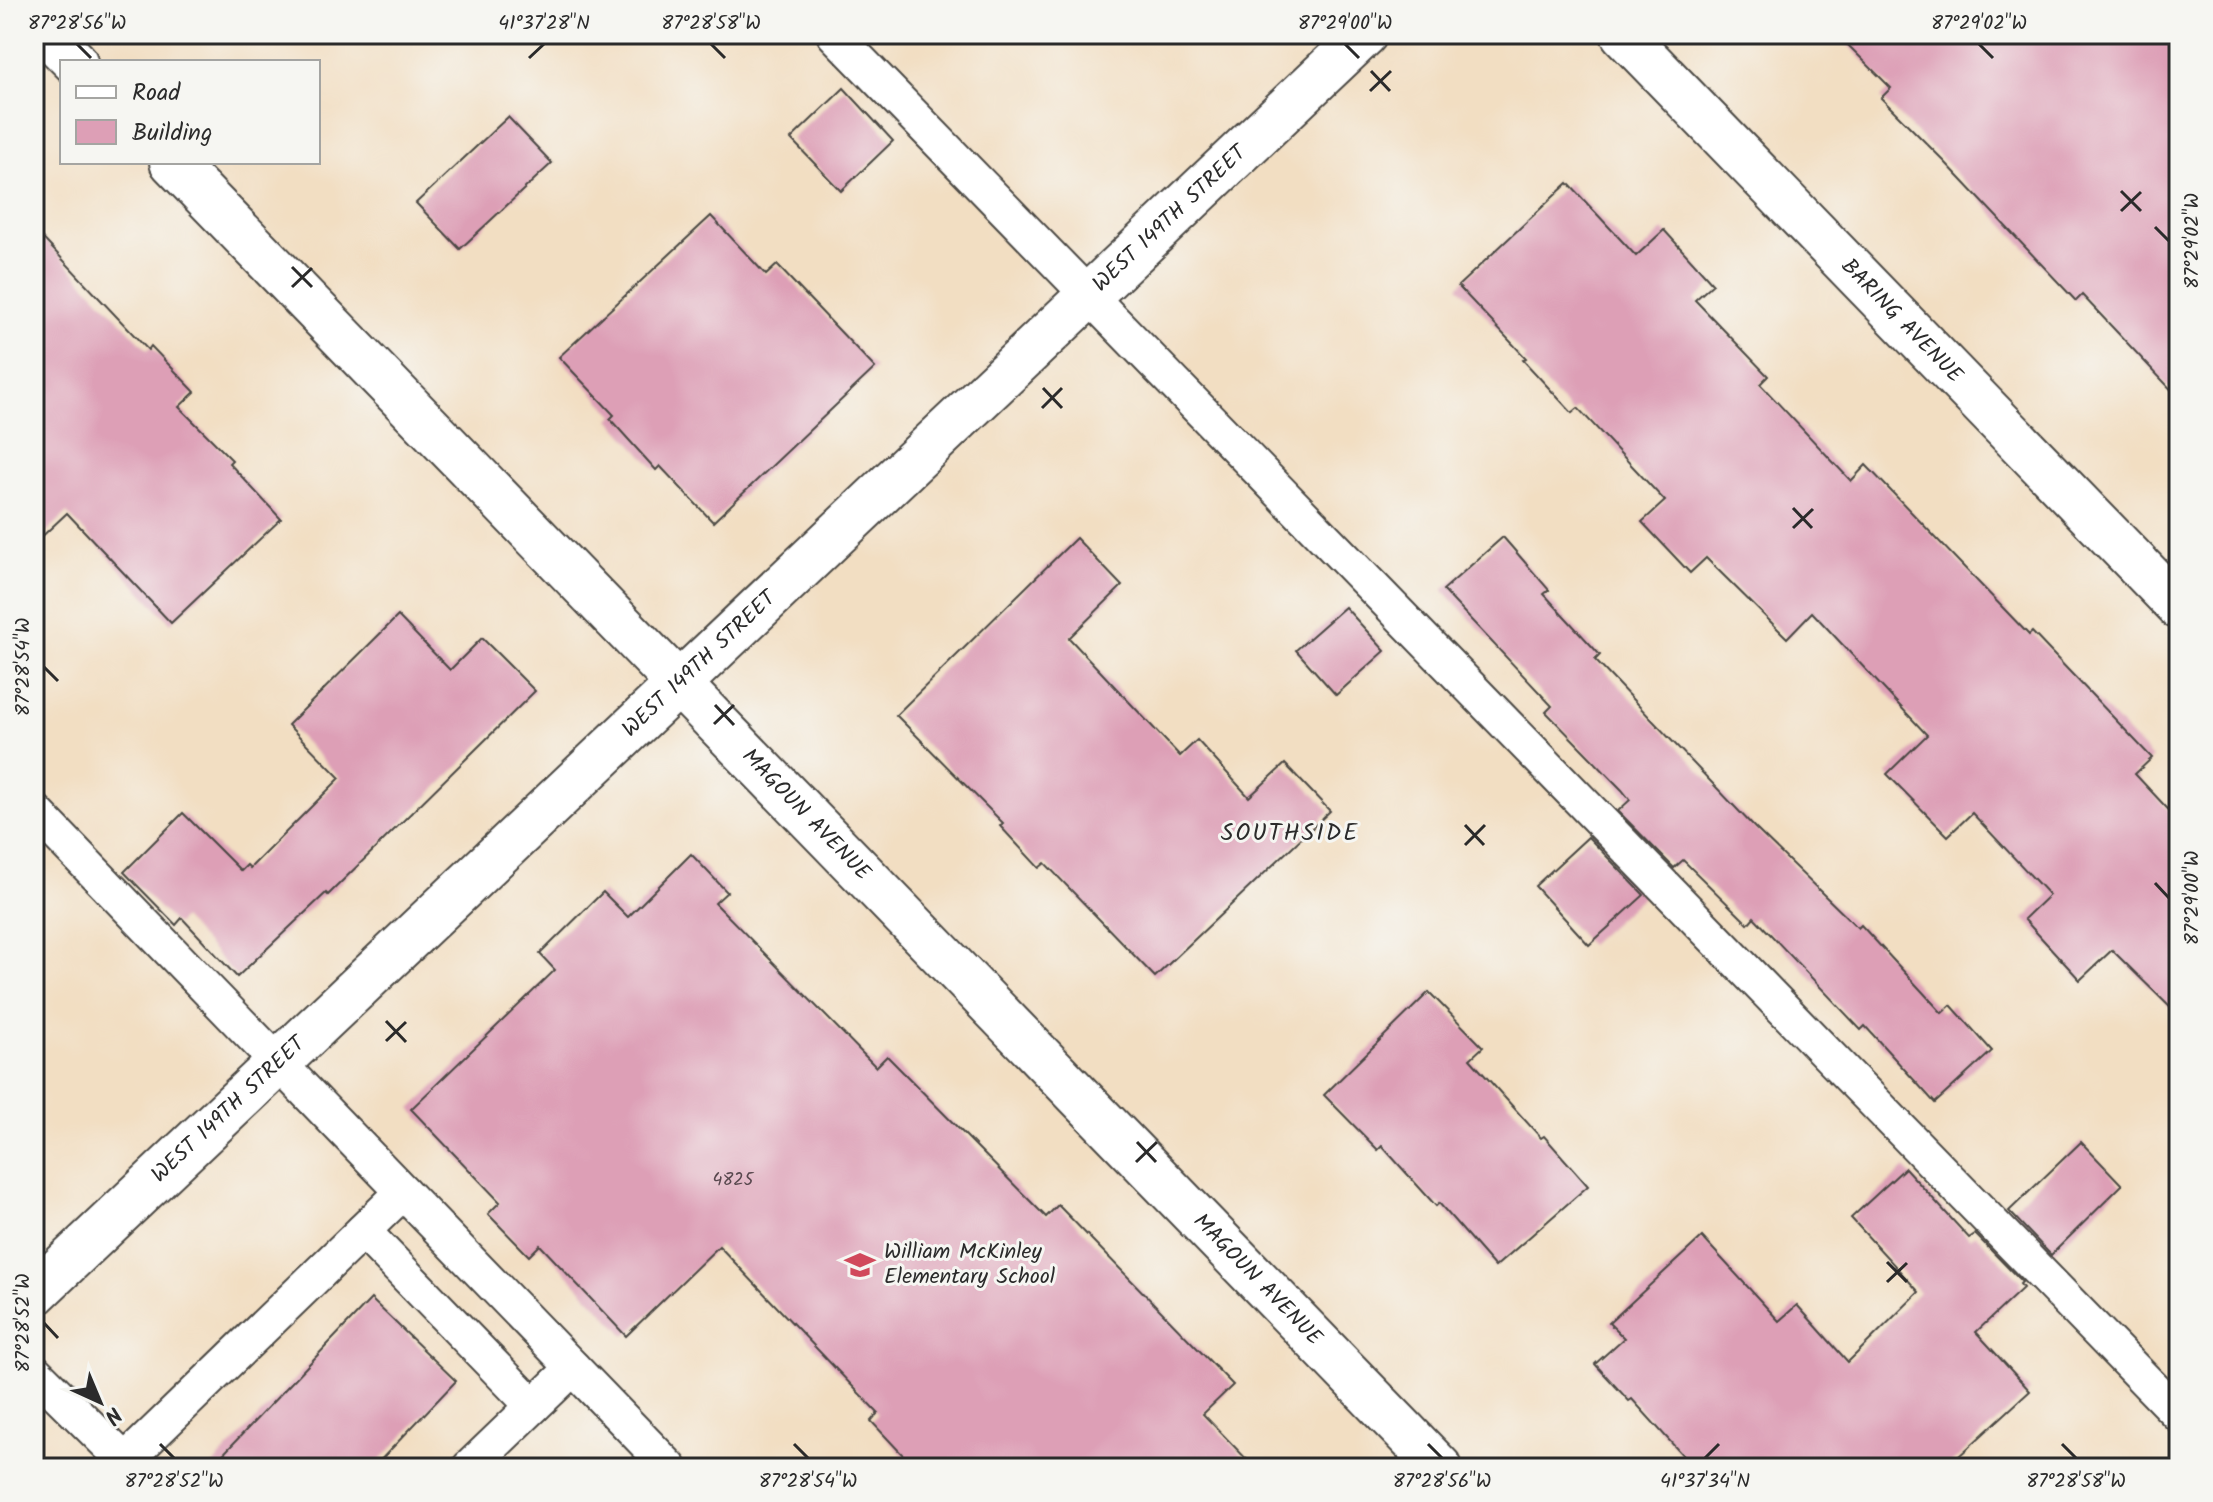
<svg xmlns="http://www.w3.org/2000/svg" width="2213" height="1502" font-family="Kalam,sans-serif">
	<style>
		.building { fill: #dd9fb6 }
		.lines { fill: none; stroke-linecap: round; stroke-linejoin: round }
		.service-casing { stroke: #494642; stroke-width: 38 }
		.minor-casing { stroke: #494642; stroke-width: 48 }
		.service { stroke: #fff; stroke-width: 34 }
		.minor { stroke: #fff; stroke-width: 44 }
		.ticks { fill: none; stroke: #2b2b2b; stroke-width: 3 }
		.labels { text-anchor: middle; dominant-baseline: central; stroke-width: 6; stroke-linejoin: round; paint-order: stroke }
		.number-label { font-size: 18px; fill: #58484e }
		.street-label { font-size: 22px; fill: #2b2b2b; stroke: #f6f6f2 }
		.poi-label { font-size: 22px; fill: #2b2b2b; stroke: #f6f6f2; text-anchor: start }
		.neighbourhood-label { font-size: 24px; letter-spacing: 2px; fill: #2b2b2b; stroke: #f6f6f2 }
		.neatline { fill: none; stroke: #2b2b2b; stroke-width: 3 }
		.ticks-label { font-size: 20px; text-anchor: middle; fill: #2b2b2b }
	</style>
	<rect width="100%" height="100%" fill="#f6f6f2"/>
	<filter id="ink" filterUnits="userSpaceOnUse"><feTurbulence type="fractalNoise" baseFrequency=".0125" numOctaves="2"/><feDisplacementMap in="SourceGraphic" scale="16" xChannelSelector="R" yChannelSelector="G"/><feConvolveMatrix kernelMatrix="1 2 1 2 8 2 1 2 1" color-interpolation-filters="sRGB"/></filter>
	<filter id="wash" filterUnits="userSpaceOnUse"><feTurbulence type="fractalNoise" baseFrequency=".006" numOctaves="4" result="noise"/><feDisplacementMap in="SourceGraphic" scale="32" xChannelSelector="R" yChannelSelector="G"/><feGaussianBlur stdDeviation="1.8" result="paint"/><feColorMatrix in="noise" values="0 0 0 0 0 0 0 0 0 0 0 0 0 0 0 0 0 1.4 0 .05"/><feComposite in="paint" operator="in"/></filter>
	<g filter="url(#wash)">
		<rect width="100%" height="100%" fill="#f2dec2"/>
		<g id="blocks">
			<g class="building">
				<path d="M1837 34H2179V398L2082 295 2076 301 1944 161 1881 98 1891 88Z"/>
				<path d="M844 88 893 141 841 191 791 139Z"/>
				<path d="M508 117 552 163 460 249 416 203Z"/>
				<path d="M1568 183 1636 256 1664 230 1713 284 1695 300 1768 376 1760 384 1851 481 1866 465 2029 635 2032 632 2152 758 2135 774 2179 821V1016L2112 950 2080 980 2024 919 2049 895 1972 813 1948 836 1887 774 1927 735 1812 612 1787 638 1706 558 1690 573 1642 522 1665 501 1578 408 1572 413 1523 360 1526 358 1458 286Z"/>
				<path d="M711 216 766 275 777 265 875 368 713 522 660 466 656 470 610 419 614 415 559 357Z"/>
				<path d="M34 229 148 350 151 346 195 392 179 407 232 460 229 463 281 519 171 623 67 513 34 544Z"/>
				<path d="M1503 537 1549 590 1544 594 1600 655 1595 660 1755 828 1858 928 1861 925 1942 1013 1951 1005 1992 1051 1935 1103 1865 1026 1861 1030 1754 917 1748 924 1683 860 1674 868 1618 811 1630 800 1622 790 1546 712 1552 706 1443 590Z"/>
				<path d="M1076 538 1122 586 1069 638 1180 756 1197 740 1249 797 1285 764 1330 811 1155 977 1045 863 1039 868 1000 826 1003 823 896 715Z"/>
				<path d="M1345 607 1385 651 1336 695 1296 650Z"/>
				<path d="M398 616 450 670 482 638 535 691 328 895 326 893 237 977 182 918 176 925 124 872 183 813 241 871 247 865 250 868 340 778 288 725Z"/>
				<path d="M1588 837 1644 895 1589 945 1535 886Z"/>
				<path d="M691 854 727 892 715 903 876 1067 887 1056 1046 1217 1058 1205 1233 1385 1203 1414 1255 1468H915L871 1421 878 1413 719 1246 626 1336 540 1245 529 1256 488 1214 500 1202 411 1109 555 970 540 954 603 892 628 917Z"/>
				<path d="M1429 992 1483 1047 1470 1059 1541 1138 1544 1136 1588 1186 1495 1267 1439 1203 1436 1206 1382 1146 1378 1150 1324 1095Z"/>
				<path d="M2081 1142 2122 1185 2051 1255 2009 1211Z"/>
				<path d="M1905 1168 1969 1238 1975 1234 2022 1282 2020 1284 2023 1288 1976 1332 2030 1391 1946 1468H1694L1632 1399 1629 1401 1595 1364 1624 1338 1609 1323 1702 1237 1779 1321 1797 1305 1848 1362 1919 1292 1851 1218Z"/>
				<path d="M371 1299 456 1381 373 1468H210Z"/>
			</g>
		</g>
	</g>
	<g filter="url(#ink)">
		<use href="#blocks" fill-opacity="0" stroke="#494642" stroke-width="2"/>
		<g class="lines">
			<g class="service-casing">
				<g id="service">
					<path d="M834 34 2179 1415"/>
					<path d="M34 810 670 1468"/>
					<path d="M363 1231 533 1406"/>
					<path d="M34 1371 125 1461 127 1468"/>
					<path d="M125 1461 403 1192"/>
					<path d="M469 1468 573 1368"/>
				</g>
			</g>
			<g class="minor-casing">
				<g id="minor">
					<path d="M47 34 75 62"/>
					<path id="s1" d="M1623 34 2179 607"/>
					<path id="s2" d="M172 162 1440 1468"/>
					<path id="s3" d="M34 1294 1365 34"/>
				</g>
			</g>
			<use href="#service" class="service"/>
			<use href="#minor" class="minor"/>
		</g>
	</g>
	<path class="ticks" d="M77 44 91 58M711 44 725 58M1345 44 1359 58M1979 44 1993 58M529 58 544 44M1371 71 1390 91M1370 91 1391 71M2121 191 2141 211M2121 211 2141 192M2155 227 2169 241M292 267 312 287M292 287 312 268M1043 388 1062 408M1042 408 1062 388M1793 508 1812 528M1793 528 1813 509M44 667 58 681M715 705 734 725M714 724 734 705M1465 825 1484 845M1465 845 1485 825M2155 883 2169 898M386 1021 406 1042M386 1041 406 1022M1137 1142 1156 1162M1136 1162 1157 1142M1887 1262 1907 1282M1887 1282 1907 1263M44 1323 58 1338M160 1444 174 1458M794 1444 808 1458M1428 1444 1442 1458M2062 1444 2076 1458M1705 1458 1719 1444"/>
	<defs>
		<g id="school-bare" transform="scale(2.4)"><path d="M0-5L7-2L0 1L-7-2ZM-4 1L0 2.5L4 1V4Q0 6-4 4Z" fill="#d1495b" stroke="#f6f6f2" stroke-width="2.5" paint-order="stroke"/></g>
	</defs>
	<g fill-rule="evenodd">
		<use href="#school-bare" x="860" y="1265"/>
	</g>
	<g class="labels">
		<g class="number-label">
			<text x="733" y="1180">4825</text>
		</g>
		<g class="street-label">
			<text stroke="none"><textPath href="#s3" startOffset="1564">WEST 149TH STREET</textPath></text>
			<text stroke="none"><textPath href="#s1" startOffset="400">BARING AVENUE</textPath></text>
			<text stroke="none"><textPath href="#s3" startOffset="916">WEST 149TH STREET</textPath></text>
			<text stroke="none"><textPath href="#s2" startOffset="910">MAGOUN AVENUE</textPath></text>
			<text stroke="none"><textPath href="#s3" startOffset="268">WEST 149TH STREET</textPath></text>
			<text stroke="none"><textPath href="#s2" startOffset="1558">MAGOUN AVENUE</textPath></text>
		</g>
		<g class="poi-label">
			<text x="884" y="1252">William McKinley<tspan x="884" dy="25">Elementary School</tspan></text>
		</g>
		<g class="neighbourhood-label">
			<text x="1290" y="833">SOUTHSIDE</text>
		</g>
	</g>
	<rect width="2213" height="1502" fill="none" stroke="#f6f6f2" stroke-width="88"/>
	<rect x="60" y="60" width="260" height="104" fill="#f6f6f2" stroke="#a5a5a2" stroke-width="2"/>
	<rect x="76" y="86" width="40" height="12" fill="#ffffff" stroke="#a5a5a2" stroke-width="2"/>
	<text x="132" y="100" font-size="24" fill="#2b2b2b">Road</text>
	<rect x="76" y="120" width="40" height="24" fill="#dd9fb6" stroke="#a5a5a2" stroke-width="2"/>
	<text x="132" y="140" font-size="24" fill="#2b2b2b">Building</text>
	<g transform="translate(100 1402) rotate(136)" stroke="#f6f6f2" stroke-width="6" paint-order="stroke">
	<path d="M0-6L14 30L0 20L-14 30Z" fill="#2b2b2b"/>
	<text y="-12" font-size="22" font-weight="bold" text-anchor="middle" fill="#2b2b2b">N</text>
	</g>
	<rect x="44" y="44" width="2125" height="1414" class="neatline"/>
	<g class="ticks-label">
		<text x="77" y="29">87°28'56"W</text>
		<text x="544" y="29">41°37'28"N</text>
		<text x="711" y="29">87°28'58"W</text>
		<text x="1345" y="29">87°29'00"W</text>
		<text x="1979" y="29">87°29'02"W</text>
		<text transform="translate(2191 241) rotate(-90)" y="7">87°29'02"W</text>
		<text transform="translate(22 667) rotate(-90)" y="7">87°28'54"W</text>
		<text transform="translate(2191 898) rotate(-90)" y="7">87°29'00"W</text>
		<text transform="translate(22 1323) rotate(-90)" y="7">87°28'52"W</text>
		<text x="174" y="1487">87°28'52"W</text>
		<text x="808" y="1487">87°28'54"W</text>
		<text x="1442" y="1487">87°28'56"W</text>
		<text x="1705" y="1487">41°37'34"N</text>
		<text x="2076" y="1487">87°28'58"W</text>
	</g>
</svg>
